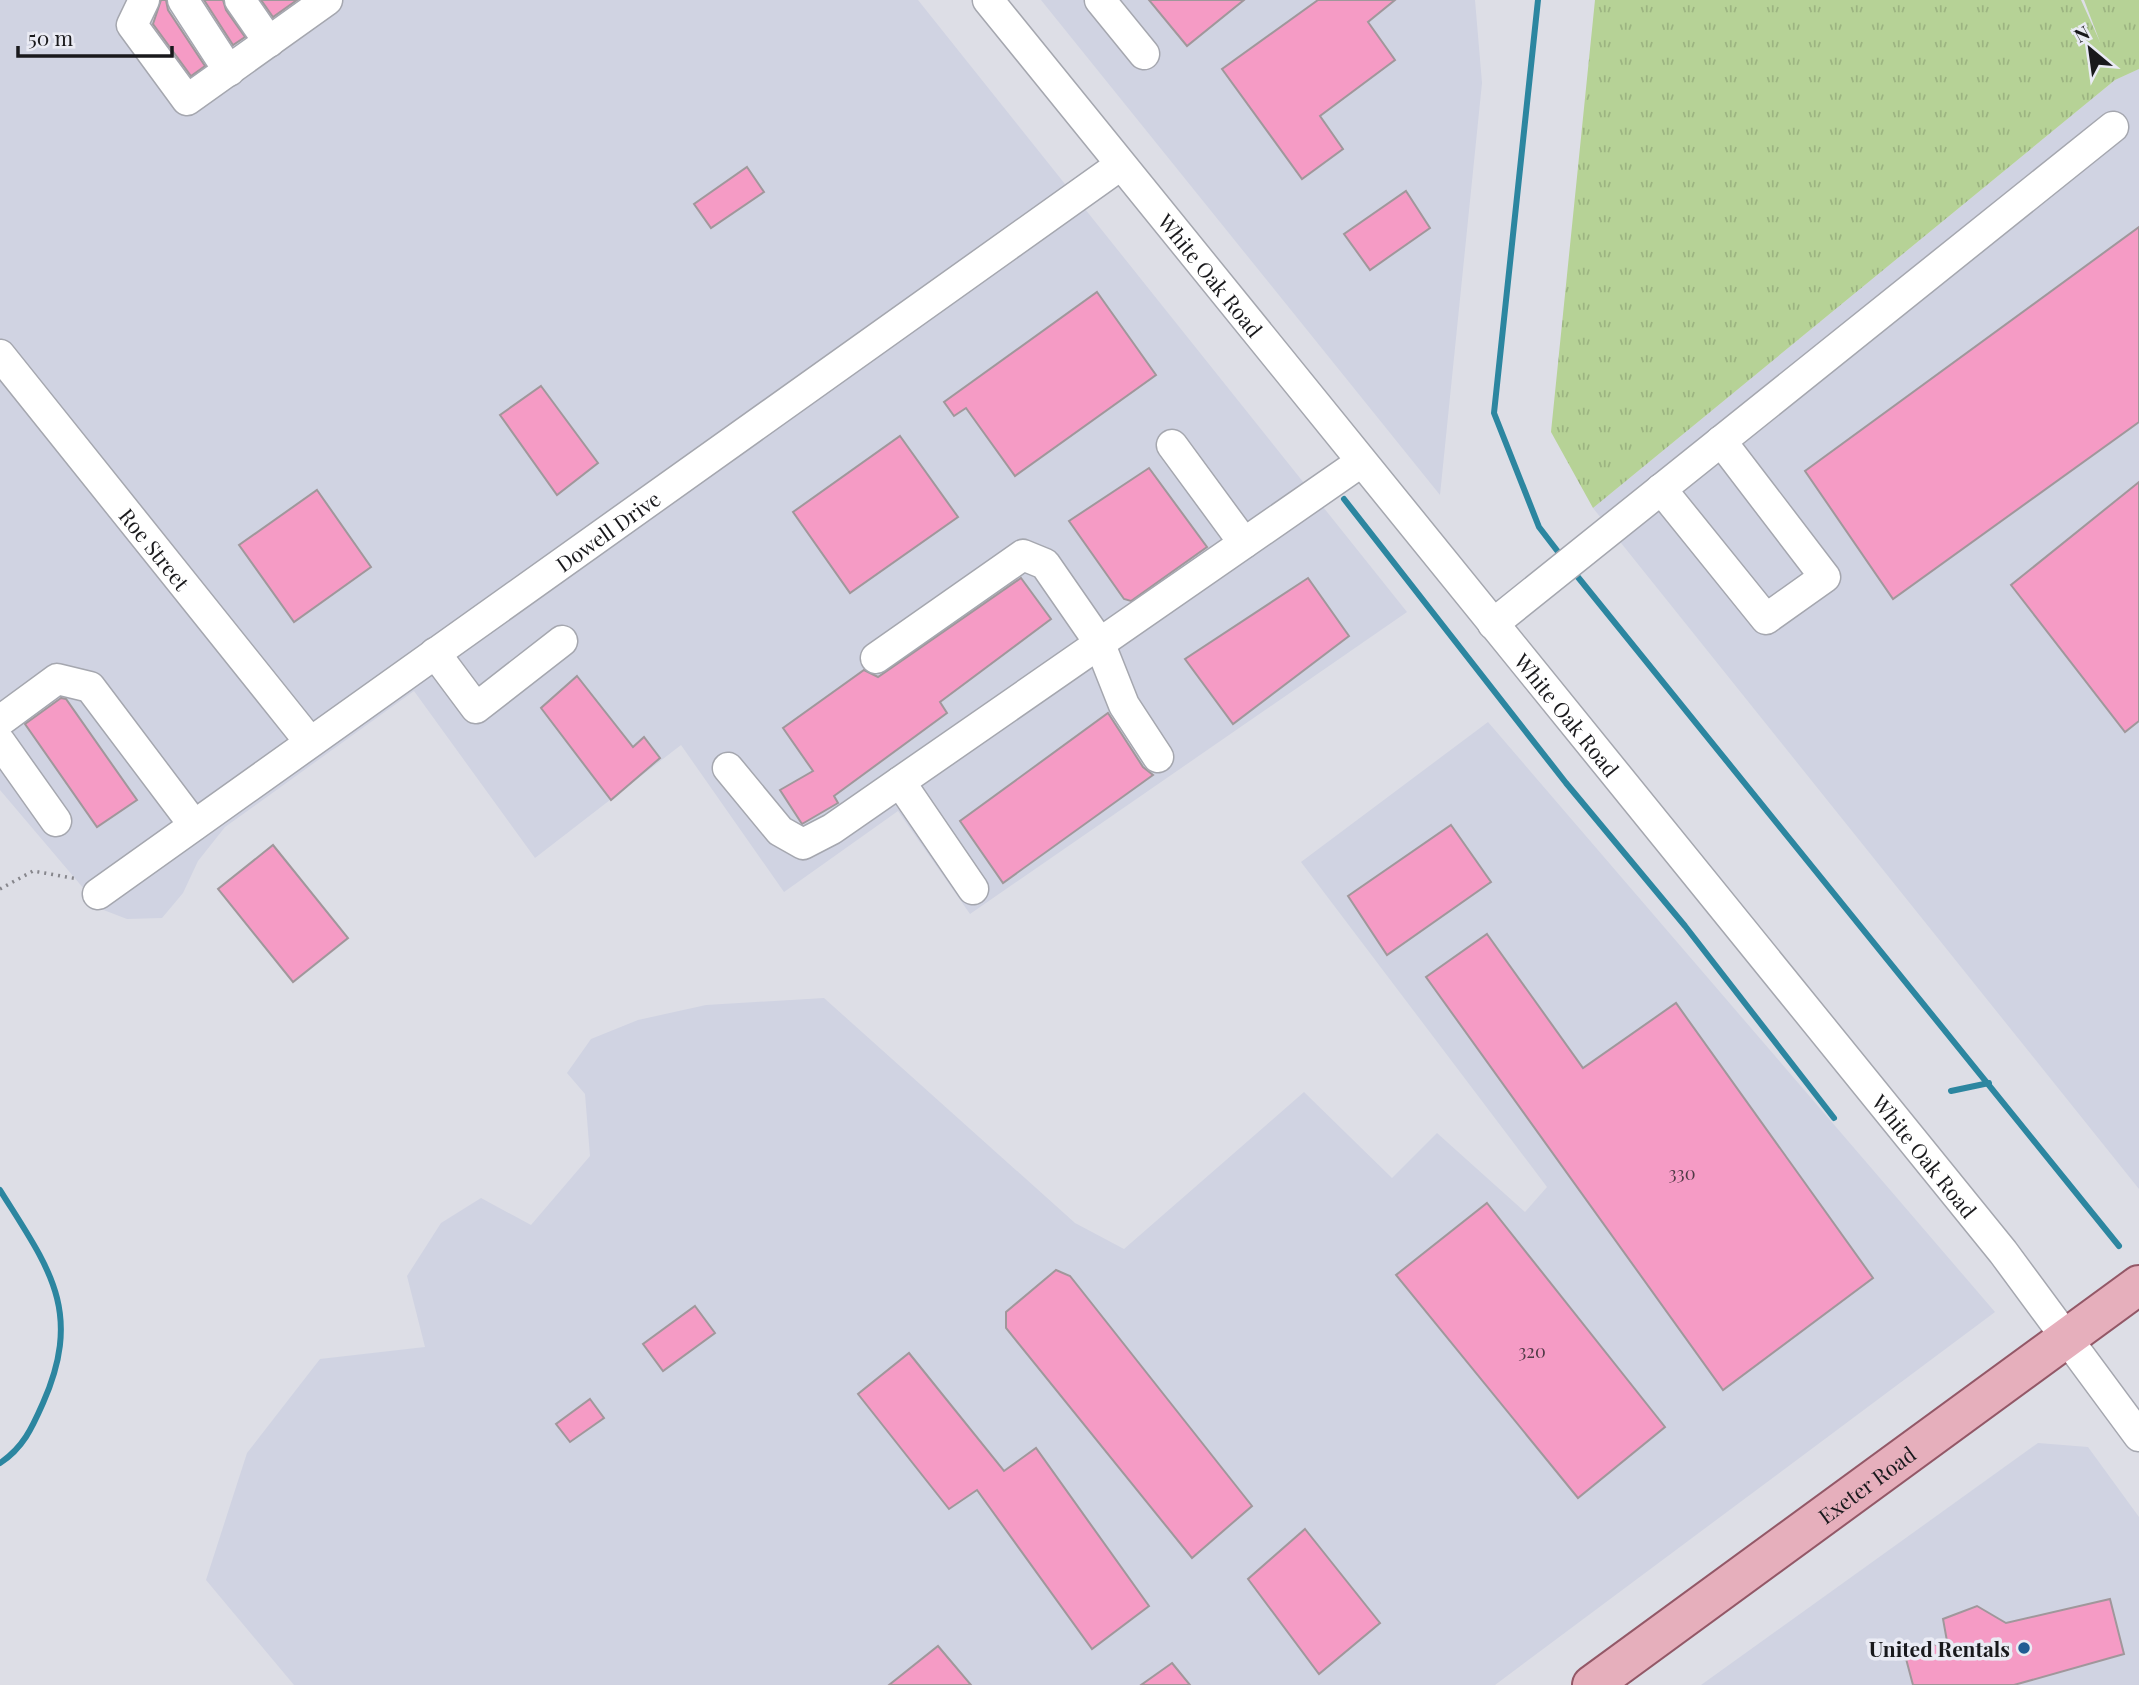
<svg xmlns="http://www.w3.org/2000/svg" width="2139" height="1685" font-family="'Playfair Display',serif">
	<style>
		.built { fill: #d0d3e2 }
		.grass { fill: url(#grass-tufts) }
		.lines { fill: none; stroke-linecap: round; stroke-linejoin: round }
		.stream { stroke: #2c86a0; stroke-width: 6 }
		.building { fill: #f59bc5; stroke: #a0979b; stroke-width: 2 }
		.minor-casing { stroke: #a5a7af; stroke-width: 33 }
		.major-casing { stroke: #935867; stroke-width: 42 }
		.path { stroke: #86868c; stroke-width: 3.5; stroke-dasharray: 2 5; stroke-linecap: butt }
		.minor { stroke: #fff; stroke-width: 30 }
		.major { stroke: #e6afbc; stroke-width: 38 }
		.poi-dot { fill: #205c93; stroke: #eaebf4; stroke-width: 2.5 }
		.labels { text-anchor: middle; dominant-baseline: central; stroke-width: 7; stroke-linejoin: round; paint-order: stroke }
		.number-label { font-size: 18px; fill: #503a46 }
		.street-label { font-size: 21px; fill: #19191c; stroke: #eaebf4 }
		.poi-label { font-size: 21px; font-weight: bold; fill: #19191c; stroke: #eaebf4; text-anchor: end }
	</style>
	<defs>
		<pattern id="grass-tufts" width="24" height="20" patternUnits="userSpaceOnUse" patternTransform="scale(1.75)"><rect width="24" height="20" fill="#b6d296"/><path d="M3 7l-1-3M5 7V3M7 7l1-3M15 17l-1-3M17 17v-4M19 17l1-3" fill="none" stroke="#9cb481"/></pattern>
	</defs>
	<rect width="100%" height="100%" fill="#dddee6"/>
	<g class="built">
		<path d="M0 0H918L1407 612 970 914 898 811 784 892 681 745 535 858 414 691 225 827 198 861 183 893 162 918 127 919 101 909 0 790Z"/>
		<path d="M1041 0H1475L1482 83 1440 495Z"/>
		<path d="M2139 69V1189L1593 508 2115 80Z"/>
		<path d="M1488 722 1995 1312 1495 1685H294L206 1580 247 1453 320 1359 425 1347 407 1276 441 1223 481 1198 531 1225 590 1156 585 1094 567 1073 591 1039 638 1020 706 1005 824 998 1075 1223 1124 1249 1304 1092 1392 1178 1437 1133 1525 1212 1547 1187 1301 862Z"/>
		<path d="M2038 1443 2088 1447 2139 1517V1685H1701Z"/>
	</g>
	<path class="grass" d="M1595 0H2081L2100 42 2084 0H2139V69L2115 80 1593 508 1551 432Z"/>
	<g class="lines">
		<g class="stream">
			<path d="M1538 0 1494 413 1539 527 1562 557"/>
			<path d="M1344 499 1566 783 1685 926 1834 1118"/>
			<path d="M1573 571 2119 1246"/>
			<path d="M1951 1091 1989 1083"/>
			<path d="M0 1190C48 1267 84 1310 43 1403 32 1428 23 1448 0 1463"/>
		</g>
	</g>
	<g class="building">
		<path d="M161 0H166L168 10 205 66 191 76 153 24Z"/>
		<path d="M204 0H223L226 10 245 37 233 45Z"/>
		<path d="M261 0H297L273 17Z"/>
		<path d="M1149 0H1244L1187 46Z"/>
		<path d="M1318 0H1395L1368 22 1395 60 1320 116 1343 149 1302 179 1222 69Z"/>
		<path d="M747 167 764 192 711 228 694 204Z"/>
		<path d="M1406 191 1430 228 1370 270 1344 234Z"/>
		<path d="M2139 227V422L1893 599 1805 471Z"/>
		<path d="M1097 292 1156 375 1015 476 966 408 954 416 944 402Z"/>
		<path d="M541 386 598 463 557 495 500 415Z"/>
		<path d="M900 436 958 517 850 593 793 512Z"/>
		<path d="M1149 468 1207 547 1131 601 1124 599 1069 521Z"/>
		<path d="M2139 482V721L2125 732 2011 585Z"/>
		<path d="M317 490 371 567 294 622 239 545Z"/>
		<path d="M1021 578 1051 619 940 702 947 713 834 796 838 803 802 824 780 790 813 771 783 728 864 670 878 677Z"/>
		<path d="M1308 578 1349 636 1233 724 1185 659Z"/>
		<path d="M577 676 633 747 644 737 660 758 611 800 541 708Z"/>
		<path d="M61 698 66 699 137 800 97 827 25 724Z"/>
		<path d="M1108 713 1143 767 1153 775 1003 883 960 821Z"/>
		<path d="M1451 825 1491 882 1387 955 1348 896Z"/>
		<path d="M273 845 348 938 293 982 218 889Z"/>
		<path d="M1487 934 1583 1068 1676 1003 1873 1278 1723 1390 1426 977Z"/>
		<path d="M1487 1203 1665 1427 1578 1498 1396 1275Z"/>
		<path d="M1056 1270 1070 1276 1252 1506 1192 1558 1006 1328V1312Z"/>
		<path d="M695 1306 715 1333 663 1371 643 1344Z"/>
		<path d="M909 1353 1004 1471 1036 1448 1149 1606 1092 1649 977 1490 949 1509 858 1394Z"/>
		<path d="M590 1399 604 1418 570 1442 556 1424Z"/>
		<path d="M1305 1529 1380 1623 1319 1674 1248 1579Z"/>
		<path d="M2110 1599 2124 1654 2014 1685H1913L1905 1655 1947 1641 1943 1619 1977 1606 2006 1623Z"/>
		<path d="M938 1646 971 1685H889Z"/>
		<path d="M1172 1663 1190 1685H1141Z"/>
	</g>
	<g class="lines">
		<g class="minor-casing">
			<g id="minor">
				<path d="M144 0 132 25 187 100 327 0"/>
				<path d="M183 0 229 71"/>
				<path d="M240 0 269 42"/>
				<path id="s1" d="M988 0 2003 1252 2139 1436"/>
				<path d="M1100 0 1144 54"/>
				<path id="s2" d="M0 355 310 742"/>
				<path d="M1172 445 1244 543"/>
				<path d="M1661 489 1766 619 1825 577 1721 441"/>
				<path d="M1493 624 2113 127"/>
				<path d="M435 653 476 708 562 641"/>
				<path d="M876 658 1023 555 1045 564 1099 642 1124 705 1158 757"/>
				<path d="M0 721 57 679 90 687 194 825"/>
				<path d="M0 742 56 821"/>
				<path d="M728 768 780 831 803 844 832 829 1361 462"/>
				<path d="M900 782 973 889"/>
				<path id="s3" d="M98 894 1119 166"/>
			</g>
		</g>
		<g class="major-casing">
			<g id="major">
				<path id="s4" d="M1592 1685 2139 1285"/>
			</g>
		</g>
		<path class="path" d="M0 889 33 871 78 879"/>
		<use href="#minor" class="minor"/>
		<use href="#major" class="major"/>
	</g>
	<circle class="poi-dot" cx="2024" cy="1648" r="7"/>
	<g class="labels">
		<g class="number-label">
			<text x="1682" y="1173">330</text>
			<text x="1532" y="1351">320</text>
		</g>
		<g class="street-label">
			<text stroke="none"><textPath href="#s1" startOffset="354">White Oak Road</textPath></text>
			<text stroke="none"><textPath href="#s3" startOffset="626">Dowell Drive</textPath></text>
			<text stroke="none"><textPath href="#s2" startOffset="248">Roe Street</textPath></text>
			<text stroke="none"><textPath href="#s1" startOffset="920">White Oak Road</textPath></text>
			<text stroke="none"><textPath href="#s1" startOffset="1488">White Oak Road</textPath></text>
			<text stroke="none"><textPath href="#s4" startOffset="340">Exeter Road</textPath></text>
		</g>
		<g class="poi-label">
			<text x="2010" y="1648">United Rentals</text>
		</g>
	</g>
	<g transform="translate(2090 49) rotate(331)" stroke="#eaebf4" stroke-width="5" paint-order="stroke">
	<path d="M0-5L12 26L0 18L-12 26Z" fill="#19191c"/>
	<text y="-10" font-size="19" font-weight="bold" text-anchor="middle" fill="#19191c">N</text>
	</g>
	<path d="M18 46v10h154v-10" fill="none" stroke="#19191c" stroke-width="3.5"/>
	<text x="28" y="46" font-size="21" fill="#19191c" stroke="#eaebf4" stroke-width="5" paint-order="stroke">50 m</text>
</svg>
